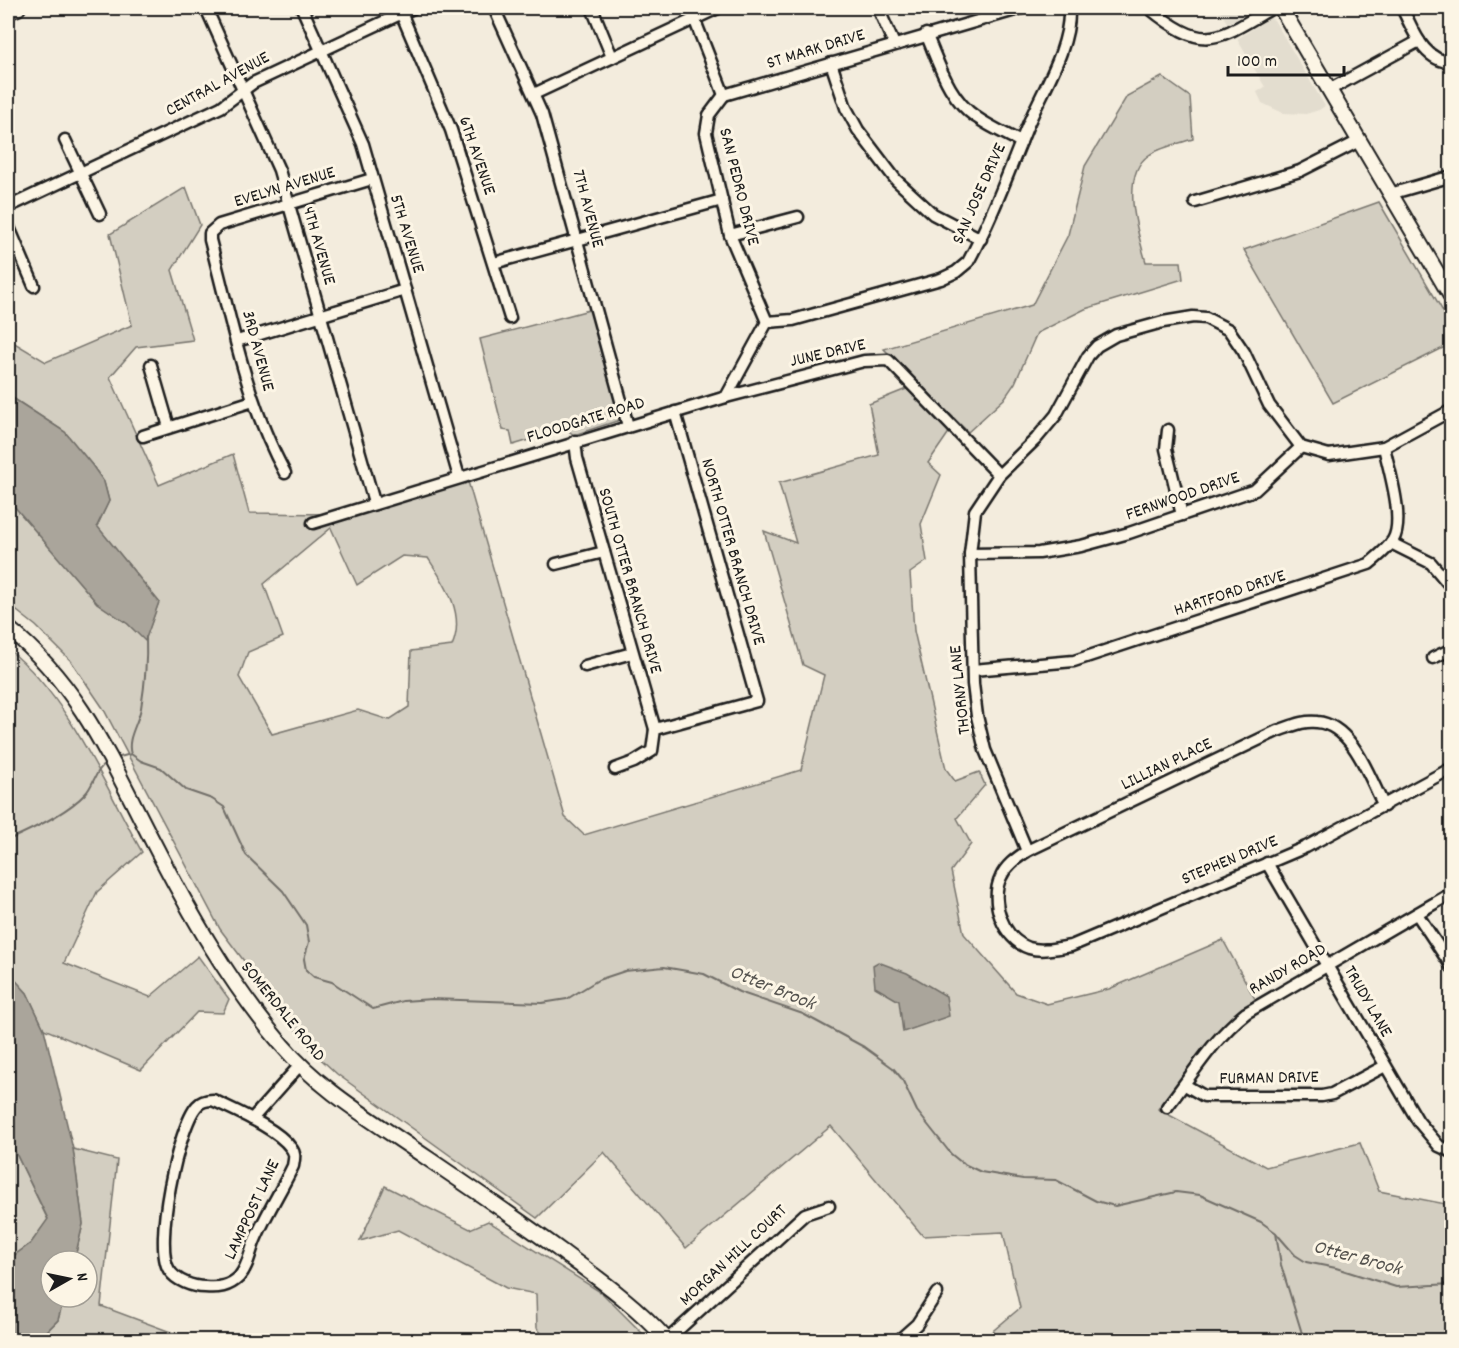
<svg xmlns="http://www.w3.org/2000/svg" width="1459" height="1348" font-family="Dekko,sans-serif">
	<style>
		.built { fill: #e3ddcf }
		.green { fill: #d3cec1; stroke: #78756e; stroke-width: 1.5; fill-rule: evenodd }
		.water { fill: #aaa59b; stroke: #716e68; stroke-width: 1.5 }
		.lines { fill: none; stroke-linecap: round; stroke-linejoin: round }
		.stream { stroke: #716e68; stroke-width: 2 }
		.minor-casing { stroke: #1c1c1c; stroke-width: 15 }
		.major-casing { stroke: #1c1c1c; stroke-width: 18 }
		.minor { stroke: #fcf5e5; stroke-width: 10 }
		.major { stroke: #fcf5e5; stroke-width: 14 }
		.labels { text-anchor: middle; dominant-baseline: central; stroke-width: 6; stroke-linejoin: round; paint-order: stroke }
		.street-label { font-size: 18px; fill: #1c1c1c; stroke: #fcf5e5 }
		.water-label { font-size: 20px; font-style: italic; fill: #55534f; stroke: #fcf5e5 }
	</style>
	<rect width="100%" height="100%" fill="#f3ecdd"/>
	<filter id="ink" filterUnits="userSpaceOnUse"><feTurbulence type="fractalNoise" baseFrequency=".0167" numOctaves="2"/><feDisplacementMap in="SourceGraphic" scale="12" xChannelSelector="R" yChannelSelector="G"/><feConvolveMatrix kernelMatrix="1 2 1 2 8 2 1 2 1" color-interpolation-filters="sRGB"/></filter>
	<g filter="url(#ink)">
		<g class="built">
			<path d="M1218 8H1256L1228 24Z"/>
			<path d="M1270 18 1274 20 1325 106 1319 110 1306 114 1283 113 1262 103 1257 92 1265 87 1237 39Z"/>
		</g>
		<g class="green">
			<path d="M1162 77 1190 97 1193 139C1180 143 1161 147 1149 155 1119 175 1138 234 1146 262H1181L1183 279 1085 309 1037 333 1015 383 1004 399 968 432 884 349 1032 305 1068 235 1085 166 1127 96Z"/>
			<path d="M186 187 200 225 172 270 193 340 136 347 110 377 159 485 233 454 249 513 330 514 465 471 565 817 584 835 801 770 824 675 803 665 764 531 796 543 779 483 879 455 869 404 914 386 952 428 928 463 941 475 921 524 927 561 910 573 914 631 946 769 955 781 979 772 985 785 957 818 971 844 951 871 964 934 1016 993 1047 1004 1109 989 1223 940 1255 999 1215 1035 1158 1109 1266 1167 1360 1143 1379 1191 1451 1205V1340H982L1020 1308 1003 1232 923 1236 831 1126 686 1248 604 1152 537 1218 337 1074 311 1050 220 929 103 708 71 661 36 626 8 604V499L97 603 128 624 145 640 159 602 97 526 109 501 104 482 92 465 65 432 8 395V339L46 362 132 325 110 234ZM331 528 357 585 402 556 428 558C445 584 466 614 452 646L411 651 409 707 389 720 358 710 272 734 239 677 248 652 283 637 264 584Z"/>
			<path d="M1379 202 1451 325V344L1333 403 1244 250Z"/>
			<path d="M593 309 623 419 574 435 566 429 513 445 510 431 503 430 480 339Z"/>
			<path d="M8 649C69 697 104 785 142 852L97 892 64 963 150 997 198 956 229 999 223 1013 197 1012 141 1070 44 1029 27 993 8 972Z"/>
			<path d="M8 1137 48 1220 31 1243 8 1260Z"/>
			<path d="M73 1149 117 1160 101 1306 192 1340H38L58 1320 64 1297H87V1261H74L83 1224Z"/>
			<path d="M385 1186 470 1229 488 1221 602 1293 649 1340H547L537 1328 536 1294 506 1288 398 1230 360 1241Z"/>
		</g>
		<g class="water">
			<path d="M8 395 65 432 92 465 104 482 109 501 97 526 159 602 145 641 128 624 97 603 8 499Z"/>
			<path d="M878 962 907 973 946 996 949 1016 903 1032 899 1001 875 987 873 965Z"/>
			<path d="M8 972 27 993 44 1029 73 1149 83 1224 74 1261H51V1297H64L58 1320 38 1340H8V1260L31 1243 48 1219 8 1137Z"/>
		</g>
		<g class="lines">
			<g class="stream">
				<path d="M131 754 141 761 161 768 186 790 212 799 224 807 246 855 283 891 306 925 309 942 304 959 306 970 314 977 332 982 373 1009 403 1001 432 999 542 1003 567 999 598 980 625 971 664 967 704 974 739 992 803 1014 864 1047 893 1068 902 1079 917 1111 951 1154 962 1163 981 1172 1023 1179 1056 1180 1096 1201 1115 1206 1176 1192 1200 1195 1261 1222 1275 1232 1295 1255 1306 1262 1336 1268 1396 1287 1452 1284"/>
				<path d="M131 754C126 739 138 724 141 708 145 684 147 661 146 637"/>
				<path d="M116 758 131 754"/>
				<path d="M8 840C31 830 67 813 85 794 94 785 95 770 106 763"/>
				<path d="M1276 1233 1281 1265 1304 1340"/>
			</g>
			<g class="minor-casing">
				<g id="minor">
					<path d="M206 8 279 170 374 502"/>
					<path d="M302 8 363 144 459 477"/>
					<path d="M399 8 451 130 510 318"/>
					<path d="M494 8 542 114 628 426"/>
					<path d="M592 8 612 57"/>
					<path d="M690 8 724 95"/>
					<path d="M878 8 894 44"/>
					<path d="M1149 8C1205 53 1215 41 1272 8"/>
					<path d="M1402 8C1413 29 1423 62 1452 62"/>
					<path d="M926 34C939 63 948 98 976 117 990 127 1006 134 1021 142"/>
					<path d="M831 63 846 108 858 130 896 180 933 214 981 239"/>
					<path d="M1329 90 1419 41"/>
					<path d="M534 94 718 8"/>
					<path d="M724 95 1022 8"/>
					<path d="M724 95 709 115 706 133 730 235 767 322"/>
					<path d="M65 140 100 214"/>
					<path d="M1390 194 1452 176"/>
					<path d="M1195 202 1300 171 1359 141"/>
					<path d="M8 207 221 107 253 83 413 8"/>
					<path d="M8 225 34 286"/>
					<path d="M730 235 798 217"/>
					<path d="M494 263 722 200"/>
					<path d="M767 322 793 320 941 279 956 272 968 262C991 220 1007 176 1025 132 1040 93 1071 50 1069 8"/>
					<path d="M237 341 405 290"/>
					<path d="M151 365 169 427"/>
					<path d="M726 397 864 361 888 360 999 475"/>
					<path d="M1168 430 1166 449 1182 515"/>
					<path d="M143 436 253 401"/>
					<path d="M575 441 577 458 655 729 652 751 634 762 615 769"/>
					<path d="M285 473C246 402 231 319 210 240V233L219 225 372 179"/>
					<path d="M313 523 726 397 767 322"/>
					<path d="M1391 543 1431 563 1452 588"/>
					<path d="M970 554 1039 553 1081 546 1129 533 1255 490 1301 447"/>
					<path d="M556 564 604 552"/>
					<path d="M1433 658 1452 649"/>
					<path d="M585 666 632 653"/>
					<path d="M973 670 1074 661 1369 564C1377 557 1388 549 1393 540 1405 520 1389 470 1384 447"/>
					<path d="M655 729 757 701 675 412"/>
					<path d="M1384 806C1370 779 1353 725 1317 722 1303 720 1290 727 1277 731L1027 851C1017 858 1006 865 1001 877 989 901 1003 939 1029 948 1042 952 1057 948 1071 946L1306 847 1452 768"/>
					<path d="M1027 851 985 750 977 716 973 684 970 554 975 511 999 475 1036 439 1056 415 1088 356 1097 346 1116 335 1163 322 1193 317 1206 318 1229 330 1244 352 1269 405 1301 447 1329 455 1384 447 1452 410"/>
					<path d="M1267 863 1418 1121 1439 1146 1452 1152"/>
					<path d="M1417 914 1452 967"/>
					<path d="M1185 1085 1204 1096H1322L1332 1094 1385 1066"/>
					<path d="M213 1100C235 1111 277 1128 291 1148 296 1154 294 1159 293 1166 281 1191 266 1214 255 1240 250 1252 248 1267 239 1277 229 1287 218 1288 205 1287 193 1287 176 1281 169 1270 153 1246 178 1127 197 1106 201 1101 207 1100 213 1100Z"/>
					<path d="M1167 1107C1193 1074 1213 1039 1246 1013L1452 893"/>
					<path d="M252 1119 300 1065"/>
					<path d="M667 1340 805 1214 829 1206"/>
					<path d="M899 1340 917 1324 937 1293"/>
				</g>
			</g>
			<g class="major-casing">
				<g id="major">
					<path d="M1281 8 1452 298"/>
					<path d="M8 12 18 8"/>
					<path d="M8 628C80 686 110 759 152 840 189 912 229 983 282 1045 316 1085 359 1112 402 1141 455 1177 509 1213 561 1251 599 1279 636 1305 667 1340"/>
				</g>
			</g>
			<use href="#minor" class="minor"/>
			<use href="#major" class="major"/>
		</g>
	</g>
	<g class="labels">
		<g class="street-label">
			<text transform="translate(816 50) rotate(-17)">ST MARK DRIVE</text>
			<text transform="translate(218 85) rotate(-29)">CENTRAL AVENUE</text>
			<text transform="translate(476 156) rotate(71)">6TH AVENUE</text>
			<text transform="translate(738 187) rotate(76)">SAN PEDRO DRIVE</text>
			<text transform="translate(285 188) rotate(-17)">EVELYN AVENUE</text>
			<text transform="translate(980 194) rotate(-66)">SAN JOSE DRIVE</text>
			<text transform="translate(587 209) rotate(75)">7TH AVENUE</text>
			<text transform="translate(406 234) rotate(73)">5TH AVENUE</text>
			<text transform="translate(318 246) rotate(74)">4TH AVENUE</text>
			<text transform="translate(257 351) rotate(75)">3RD AVENUE</text>
			<text transform="translate(828 354) rotate(-13)">JUNE DRIVE</text>
			<text transform="translate(586 421) rotate(-17)">FLOODGATE ROAD</text>
			<text transform="translate(1183 497) rotate(-19)">FERNWOOD DRIVE</text>
			<text transform="translate(732 552) rotate(74)">NORTH OTTER BRANCH DRIVE</text>
			<text transform="translate(629 581) rotate(74)">SOUTH OTTER BRANCH DRIVE</text>
			<text transform="translate(1230 594) rotate(-18)">HARTFORD DRIVE</text>
			<text transform="translate(961 690) rotate(-96)">THORNY LANE</text>
			<text transform="translate(1167 765) rotate(-26)">LILLIAN PLACE</text>
			<text transform="translate(1230 861) rotate(-23)">STEPHEN DRIVE</text>
			<text transform="translate(1288 970) rotate(-30)">RANDY ROAD</text>
			<text transform="translate(1367 1002) rotate(60)">TRUDY LANE</text>
			<text transform="translate(282 1012) rotate(51)">SOMERDALE ROAD</text>
			<text transform="translate(1269 1079) rotate(-1)">FURMAN DRIVE</text>
			<text transform="translate(253 1210) rotate(-65)">LAMPPOST LANE</text>
			<text transform="translate(734 1256) rotate(-43)">MORGAN HILL COURT</text>
		</g>
		<g class="water-label">
			<text transform="translate(772 989) rotate(22)">Otter Brook</text>
			<text transform="translate(1357 1259) rotate(15)">Otter Brook</text>
		</g>
	</g>
	<rect width="1459" height="1348" fill="none" stroke="#fcf5e5" stroke-width="30"/>
	<rect x="15" y="15" width="1429" height="1318" fill="none" stroke="#1c1c1c" stroke-width="2" filter="url(#ink)"/>
	<g transform="translate(69 1279) rotate(81)"><circle r="28" fill="#fcf5e5" stroke="#a29e95" stroke-width="1.5"/>
	<path d="M0-4.5L10 22L0 15L-10 22Z" fill="#1c1c1c"/>
	<text y="-9" font-size="16" font-weight="bold" text-anchor="middle" fill="#1c1c1c">N</text>
	</g>
	<path d="M1228 66v9h116v-9" fill="none" stroke="#1c1c1c" stroke-width="3"/>
	<text x="1237" y="66" font-size="18" fill="#1c1c1c" stroke="#fcf5e5" stroke-width="4.5" paint-order="stroke">100 m</text>
</svg>
